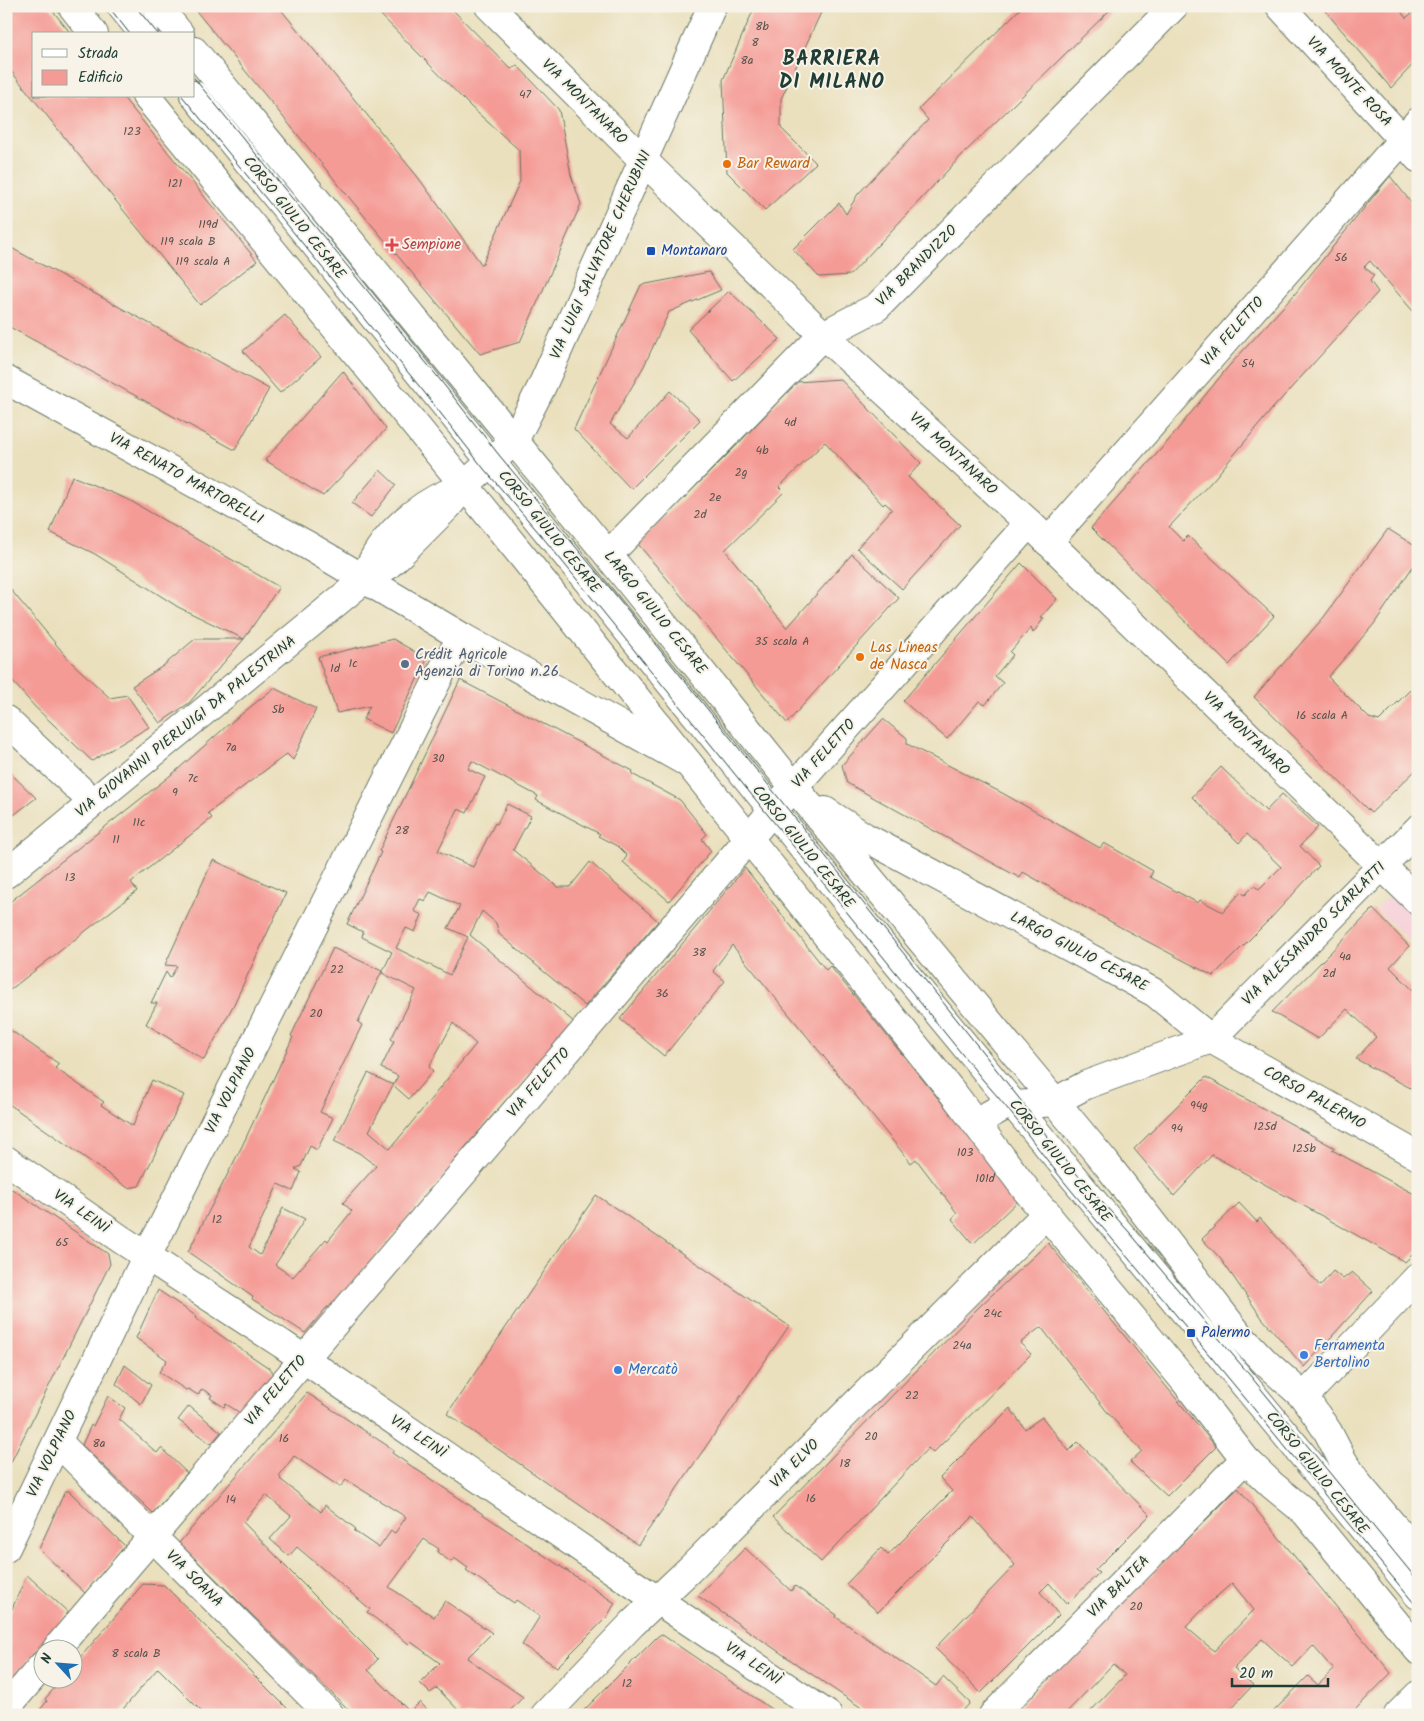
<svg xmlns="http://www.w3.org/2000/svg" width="1424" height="1721" font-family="Kalam,sans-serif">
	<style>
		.built { fill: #f6cfd9 }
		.building { fill: #f59b96; fill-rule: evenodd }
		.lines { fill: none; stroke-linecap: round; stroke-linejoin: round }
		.minor-casing { stroke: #667664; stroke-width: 30 }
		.major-casing { stroke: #667664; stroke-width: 30 }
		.minor { stroke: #fff; stroke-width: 28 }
		.major { stroke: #fff; stroke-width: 28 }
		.tram { stroke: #1f3d34; stroke-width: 1 }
		.food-dot { fill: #e8710a; stroke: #f7f3e8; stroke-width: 2 }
		.health-dot { fill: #e0444e; stroke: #f7f3e8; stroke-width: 2 }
		.transit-dot { fill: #1a4fb4; stroke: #f7f3e8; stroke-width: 2 }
		.service-dot { fill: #5c6f8a; stroke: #f7f3e8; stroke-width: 2 }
		.shop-dot { fill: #3f7fe0; stroke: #f7f3e8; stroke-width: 2 }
		.labels { text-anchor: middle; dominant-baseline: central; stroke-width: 4; stroke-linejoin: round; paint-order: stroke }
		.number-label { font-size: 12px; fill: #54544c }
		.street-label { font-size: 15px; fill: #1f3d34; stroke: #f7f3e8 }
		.food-label { font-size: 15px; fill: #c56008; stroke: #f7f3e8; text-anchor: start }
		.health-label { font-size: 15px; fill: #be3a42; stroke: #f7f3e8; text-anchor: start }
		.transit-label { font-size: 15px; fill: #164399; stroke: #f7f3e8; text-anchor: start }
		.service-label { font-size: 15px; fill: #4e5e75; stroke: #f7f3e8; text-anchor: start }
		.shop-label { font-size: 15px; fill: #366cbe; stroke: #f7f3e8; text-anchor: start }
		.district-label { font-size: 20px; font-weight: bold; letter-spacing: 1px; fill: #1f3d34; stroke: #f7f3e8 }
	</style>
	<rect width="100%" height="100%" fill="#f7f3e8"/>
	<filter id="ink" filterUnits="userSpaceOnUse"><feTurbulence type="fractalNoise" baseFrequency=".02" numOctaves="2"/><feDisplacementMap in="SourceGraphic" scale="10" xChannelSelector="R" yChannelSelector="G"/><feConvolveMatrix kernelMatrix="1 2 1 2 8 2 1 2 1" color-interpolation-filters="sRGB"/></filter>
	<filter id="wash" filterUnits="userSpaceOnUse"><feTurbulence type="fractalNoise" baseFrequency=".0096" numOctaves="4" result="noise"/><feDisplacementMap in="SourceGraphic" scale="20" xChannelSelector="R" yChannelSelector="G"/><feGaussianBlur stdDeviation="1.12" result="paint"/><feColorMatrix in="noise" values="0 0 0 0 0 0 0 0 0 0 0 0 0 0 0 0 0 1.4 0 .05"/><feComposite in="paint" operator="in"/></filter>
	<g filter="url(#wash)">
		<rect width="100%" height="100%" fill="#eae0bd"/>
		<path class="built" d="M1416 869 1418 871V949L1376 909Z"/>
		<g id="blocks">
			<g class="building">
				<path d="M6 6H49L71 34H34V96H122L257 261 200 305 6 65Z"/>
				<path d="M192 6H278L417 176 482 265 520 181 519 150 471 107 372 6H449L511 69 517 65 559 110 571 175 581 204 520 342 480 354 366 218Z"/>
				<path d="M755 6H824L781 99V128L816 163 765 210 727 172 723 80Z"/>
				<path d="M1023 6H1114L963 154 850 275 819 277 793 249 839 203 846 214 858 194 928 120 919 109Z"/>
				<path d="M1321 6H1397L1406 18 1418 8V59L1391 88Z"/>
				<path d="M1390 176 1418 211V317L1370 261 1364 267 1374 275 1370 281 1378 292 1273 408 1213 480 1169 527 1183 541 1188 536 1274 616 1229 665 1091 528 1169 440 1228 367 1294 295Z"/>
				<path d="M6 245 269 389 235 450 6 325Z"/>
				<path d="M709 272 721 290 669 312 644 366 610 424 628 438 670 391 700 420 631 489 574 429 641 285Z"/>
				<path d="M729 291 780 339 733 381 688 330Z"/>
				<path d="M285 315 321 357 280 393 243 351Z"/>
				<path d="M343 371 386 429 323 496 265 460Z"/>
				<path d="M840 379 921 463 908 477 960 525 902 589 857 548 892 509 885 503 883 505 825 442 779 487 784 492 725 550 787 628 852 554 899 598 787 723 638 544 735 447 797 382Z"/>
				<path d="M380 470 396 485 371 517 352 503Z"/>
				<path d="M72 476 129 500 279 587 244 639 189 703 160 723 132 686 163 666 195 639H244L178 607 95 554 50 532Z"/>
				<path d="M1388 529 1418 548V559L1374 624 1328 677 1369 718 1379 721 1418 682V768L1371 813 1254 697 1324 617Z"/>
				<path d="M1021 563 1057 599 1041 617 1044 618 1033 633 1031 628 1010 652 1013 655 995 676 1003 683 985 705 979 701 947 739 903 701Z"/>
				<path d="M6 584 70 661 110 698 127 695 149 727 92 761 35 707 6 674Z"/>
				<path d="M393 639 427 659 391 733 363 719 370 706 337 713 318 657Z"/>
				<path d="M460 680 633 771 632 774 680 800 707 834 702 839 711 851 669 901 623 862 627 856 617 846 598 836 600 834 536 800 538 796 472 761 468 769 485 777 467 813 458 809 438 851 473 867 495 823 497 824 507 804 531 816 513 850 558 887H570L590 862 658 921 585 1006 499 934 496 923 482 911 470 935 574 1022 455 1159 457 1161 331 1308 327 1307 305 1333 252 1299 253 1297 188 1252 243 1144 293 1037 291 1036 333 948 382 971 358 1022 362 1025 320 1112 333 1118 317 1150 310 1146 301 1166 295 1169 301 1172 293 1191 278 1184 249 1247 260 1255 283 1208 305 1219 275 1265 293 1277 326 1239 328 1241 352 1211 343 1203 376 1166 359 1153 334 1141 368 1073 393 1085 369 1131 390 1149 476 1044 453 1023 429 1067 433 1071 409 1099 393 1085 398 1076 381 1068 394 1041 391 1039 416 990 382 973 392 952 362 937 363 932 347 924 381 852 379 851ZM430 892 460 906 448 928 468 937 450 975 396 948 406 928 415 932 422 915 414 911 420 899 425 901Z"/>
				<path d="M274 688 316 709 293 760 287 754 208 813 212 818 131 882 137 891 6 993V905L176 771 229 724Z"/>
				<path d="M883 719 907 738V744L1004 794 1100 848 1104 843 1153 871 1150 877 1198 903 1200 900 1223 912 1241 892 1245 895 1254 886 1259 889 1281 867 1247 834 1239 843 1192 797 1221 767 1266 811 1282 794 1318 827 1300 846 1319 866 1270 919 1213 976 1122 928 1023 872 1020 878 847 783 842 765Z"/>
				<path d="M6 769 36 798 6 821Z"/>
				<path d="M213 860 286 893 234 1004 204 1060 146 1024 157 1003H151L166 972 170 978 177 966 165 965Z"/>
				<path d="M745 868 826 970 830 966 959 1124 1022 1197 973 1244 952 1219 957 1213 916 1159 911 1163 732 945 713 971 725 981 664 1056 620 1019Z"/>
				<path d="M1373 909 1409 946 1390 967 1418 995V1092L1356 1059 1376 1037 1347 1009 1318 1039 1272 1012Z"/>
				<path d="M6 1027 59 1064 55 1068 104 1102 101 1105 133 1126 152 1080 184 1095 139 1186 128 1188 6 1102Z"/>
				<path d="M1206 1077 1335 1148 1332 1150 1418 1196V1249L1405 1262 1212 1155 1174 1196 1134 1149Z"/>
				<path d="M12 1189 108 1254 110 1264 6 1472V1304L11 1295 9 1280 6 1278V1192L8 1194Z"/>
				<path d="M596 1195 789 1326 638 1545 447 1414Z"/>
				<path d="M1239 1203 1257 1222 1260 1218 1320 1286 1333 1271 1343 1279 1352 1272 1373 1291 1304 1367 1262 1318 1220 1258 1202 1239Z"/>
				<path d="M1048 1243 1216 1447 1167 1496 1130 1462 1142 1451 1108 1413 1041 1327 1020 1343 1031 1354 933 1453 928 1448 821 1562 773 1517 981 1305Z"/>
				<path d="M158 1290 196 1316 195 1318 272 1370V1374L240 1413 226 1404 224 1407 210 1398 212 1395 202 1389 198 1395 188 1389 186 1390 159 1372 167 1360 136 1338Z"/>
				<path d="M125 1365 151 1385 141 1404 116 1384Z"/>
				<path d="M307 1393 394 1450 392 1453 615 1603 607 1617 557 1667 522 1645 540 1616 516 1600 514 1603 466 1570 468 1568 454 1558 451 1562 437 1552 439 1549 424 1539 389 1587 434 1617 445 1601 492 1633 467 1658 523 1697 506 1715H459L461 1713 437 1688 430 1693 420 1683 440 1663 411 1642 409 1644 367 1612 370 1609 297 1547 289 1556 270 1539 291 1516 266 1495 243 1522 283 1563H282L378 1659 368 1670 410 1712 420 1702 432 1715H354L179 1543ZM294 1456 340 1487 346 1480 406 1517 395 1533 391 1531 379 1548 354 1531 356 1529 325 1505 321 1512 280 1479 281 1478 279 1476Z"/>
				<path d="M108 1396 125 1408 119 1419 157 1453 161 1448 187 1473 153 1513 82 1445 91 1425 93 1426Z"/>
				<path d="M189 1406 221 1432 211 1444 178 1420Z"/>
				<path d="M1010 1408 1025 1429 1042 1417 1069 1451 1078 1442 1150 1515 1095 1570 1099 1573 1067 1604 1049 1583 1040 1592 1059 1615 981 1693 935 1648 1015 1565 973 1517 878 1612 846 1584 881 1548 888 1555 952 1491 940 1478Z"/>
				<path d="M1238 1488 1391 1673 1350 1715H1270L1308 1676 1318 1685 1334 1670 1313 1646 1293 1667 1262 1639 1234 1668 1253 1685 1225 1715H1087L1125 1675 1113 1664 1064 1715H1011L1141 1582 1142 1584ZM1232 1583 1254 1610 1214 1651 1186 1627 1207 1605Z"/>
				<path d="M65 1491H69L125 1546 86 1594 39 1549Z"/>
				<path d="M745 1548 791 1591 795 1586 837 1615 836 1617 936 1686 943 1677 970 1703 959 1715H872L801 1667 698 1596Z"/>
				<path d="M27 1575 69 1613 6 1686V1622Z"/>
				<path d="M143 1584 164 1585 294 1715H205L158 1668 118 1715 116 1713 114 1715H36L47 1701 45 1699 63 1678H72V1667Z"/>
				<path d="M661 1634 664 1636 780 1715H579L657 1637Z"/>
			</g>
		</g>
	</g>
	<g filter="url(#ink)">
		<use href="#blocks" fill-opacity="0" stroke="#667664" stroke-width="1"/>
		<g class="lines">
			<g class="minor-casing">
				<g id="minor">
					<path d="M121 6 144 34"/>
					<path d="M489 6 643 160 823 335 1029 523 1418 901"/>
					<path d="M1280 6 1402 139 1418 158"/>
					<path d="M194 95 891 956 1418 1595"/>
					<path d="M6 380 307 545 462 637 688 763"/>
					<path d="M1048 542 1418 122"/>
					<path d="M608 555 823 335 877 307 1174 6"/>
					<path d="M367 573C380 538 416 506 450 492"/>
					<path d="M6 720 93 802"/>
					<path d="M6 874 365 579 387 566 402 552 448 506 465 485 514 441 542 386 712 6"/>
					<path d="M1211 1039 1418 829"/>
					<path d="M6 1160 122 1240 282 1344 629 1581 828 1715"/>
					<path d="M1304 1397 1418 1277"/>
					<path d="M58 1442 330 1715"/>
					<path d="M6 1548 147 1255 159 1233 443 669 462 637"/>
					<path d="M57 1648 768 816 1029 523"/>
					<path d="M6 1708 42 1666"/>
					<path d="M545 1715 632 1624 689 1570 1047 1213"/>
					<path d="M993 1715 1245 1459"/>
					<path d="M1398 1715 1418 1695"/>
				</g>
			</g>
			<g class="major-casing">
				<g id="major">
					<path d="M72 6 94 34"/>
					<path d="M157 6 180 34"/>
					<path d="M194 51 608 555 794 787 1105 1162 1239 1335 1266 1363 1304 1397 1328 1432 1343 1461 1358 1484 1418 1555"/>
					<path d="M146 96 519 552 953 1093 1027 1191 1184 1380 1245 1459 1272 1485 1305 1512 1418 1650"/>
					<path d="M825 811 865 837 1155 993 1211 1039 1418 1156"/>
					<path d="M976 1122 1005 1106 1054 1102 1086 1085 1211 1039"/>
				</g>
			</g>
			<use href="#minor" class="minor"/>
			<use href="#major" class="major"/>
			<g class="tram">
				<path d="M108 6 130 34"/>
				<path d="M135 6 158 34"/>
				<path d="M194 78 437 376 499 455 610 588 729 736 954 1016 1022 1102 1066 1162 1130 1233 1248 1373 1418 1581"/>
				<path d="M182 96 424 392 484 469 540 534 983 1080C1016 1116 1043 1157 1075 1195 1191 1331 1304 1470 1418 1608"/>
			</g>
		</g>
	</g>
	<g class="food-dot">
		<circle cx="727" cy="164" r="5"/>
		<circle cx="860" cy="657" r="5"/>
	</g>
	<path class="health-dot" d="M389.5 237.5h5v5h5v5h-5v5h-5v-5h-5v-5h5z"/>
	<g class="transit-dot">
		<rect x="646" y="246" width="10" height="10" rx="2.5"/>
		<rect x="1186" y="1328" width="10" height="10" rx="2.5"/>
	</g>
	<circle class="service-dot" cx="405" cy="664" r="5"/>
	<g class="shop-dot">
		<circle cx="1304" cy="1355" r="5"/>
		<circle cx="618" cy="1370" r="5"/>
	</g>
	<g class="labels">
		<g class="number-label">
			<text x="762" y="26">8b</text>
			<text x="755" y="42">8</text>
			<text x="747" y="60">8a</text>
			<text x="525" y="94">47</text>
			<text x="132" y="131">123</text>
			<text x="175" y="183">121</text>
			<text x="208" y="224">119d</text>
			<text x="188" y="241">119 scala B</text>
			<text x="1341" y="257">56</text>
			<text x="203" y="261">119 scala A</text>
			<text x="1248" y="363">54</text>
			<text x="790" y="422">4d</text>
			<text x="762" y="450">4b</text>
			<text x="741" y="472">2g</text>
			<text x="715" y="497">2e</text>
			<text x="700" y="514">2d</text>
			<text x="782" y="641">35 scala A</text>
			<text x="353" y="663">1c</text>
			<text x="335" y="668">1d</text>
			<text x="278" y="709">5b</text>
			<text x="1322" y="715">16 scala A</text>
			<text x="231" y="747">7a</text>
			<text x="438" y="758">30</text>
			<text x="193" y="778">7c</text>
			<text x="175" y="792">9</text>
			<text x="139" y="822">11c</text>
			<text x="402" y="830">28</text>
			<text x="116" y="839">11</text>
			<text x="70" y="877">13</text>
			<text x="699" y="952">38</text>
			<text x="1345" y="956">4a</text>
			<text x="337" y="969">22</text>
			<text x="1329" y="973">2d</text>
			<text x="662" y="993">36</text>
			<text x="316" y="1013">20</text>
			<text x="1199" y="1105">94g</text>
			<text x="1265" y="1126">125d</text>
			<text x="1177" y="1128">94</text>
			<text x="1304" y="1148">125b</text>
			<text x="965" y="1152">103</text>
			<text x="985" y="1178">101d</text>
			<text x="217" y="1219">12</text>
			<text x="62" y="1242">65</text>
			<text x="993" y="1313">24c</text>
			<text x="962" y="1345">24a</text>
			<text x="912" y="1395">22</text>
			<text x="871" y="1436">20</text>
			<text x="284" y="1438">16</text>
			<text x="99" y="1443">8a</text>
			<text x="845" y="1463">18</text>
			<text x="811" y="1498">16</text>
			<text x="231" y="1499">14</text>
			<text x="1136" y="1606">20</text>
			<text x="136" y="1653">8 scala B</text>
			<text x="627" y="1683">12</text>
		</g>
		<g class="street-label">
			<text transform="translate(1349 82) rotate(47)">VIA MONTE ROSA</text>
			<text transform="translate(584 102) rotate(45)">VIA MONTANARO</text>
			<text transform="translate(294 218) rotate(51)">CORSO GIULIO CESARE</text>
			<text transform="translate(601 255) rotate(-66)">VIA LUIGI SALVATORE CHERUBINI</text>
			<text transform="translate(917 266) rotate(-45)">VIA BRANDIZZO</text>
			<text transform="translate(1233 332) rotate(-49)">VIA FELETTO</text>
			<text transform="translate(953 454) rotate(43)">VIA MONTANARO</text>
			<text transform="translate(186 479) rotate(29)">VIA RENATO MARTORELLI</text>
			<text transform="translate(549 532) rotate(51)">CORSO GIULIO CESARE</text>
			<text transform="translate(655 613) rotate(51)">LARGO GIULIO CESARE</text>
			<text transform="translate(186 727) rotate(-39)">VIA GIOVANNI PIERLUIGI DA PALESTRINA</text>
			<text transform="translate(1246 734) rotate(44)">VIA MONTANARO</text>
			<text transform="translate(824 754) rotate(-48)">VIA FELETTO</text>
			<text transform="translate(803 847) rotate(51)">CORSO GIULIO CESARE</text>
			<text transform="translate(1314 934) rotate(-45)">VIA ALESSANDRO SCARLATTI</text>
			<text transform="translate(1079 952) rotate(28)">LARGO GIULIO CESARE</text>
			<text transform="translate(539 1083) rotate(-49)">VIA FELETTO</text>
			<text transform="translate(231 1091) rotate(-63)">VIA VOLPIANO</text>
			<text transform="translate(1314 1098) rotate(29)">CORSO PALERMO</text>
			<text transform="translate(1060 1161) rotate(51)">CORSO GIULIO CESARE</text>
			<text transform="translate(81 1212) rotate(35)">VIA LEINÌ</text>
			<text transform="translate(276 1391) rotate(-50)">VIA FELETTO</text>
			<text transform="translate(418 1437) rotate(34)">VIA LEINÌ</text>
			<text transform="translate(52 1454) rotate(-64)">VIA VOLPIANO</text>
			<text transform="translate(795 1464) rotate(-45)">VIA ELVO</text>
			<text transform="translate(1317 1473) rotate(51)">CORSO GIULIO CESARE</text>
			<text transform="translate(194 1579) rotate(45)">VIA SOANA</text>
			<text transform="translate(1119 1587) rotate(-45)">VIA BALTEA</text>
			<text transform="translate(753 1664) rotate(34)">VIA LEINÌ</text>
		</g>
		<g class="food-label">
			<text x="737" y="164">Bar Reward</text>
			<text x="870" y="648">Las Lineas<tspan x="870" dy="17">de Nasca</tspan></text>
		</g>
		<g class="health-label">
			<text x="402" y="245">Sempione</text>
		</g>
		<g class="transit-label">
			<text x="661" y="251">Montanaro</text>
			<text x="1201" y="1333">Palermo</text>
		</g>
		<g class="service-label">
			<text x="415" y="655">Crédit Agricole<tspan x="415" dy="17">Agenzia di Torino n.26</tspan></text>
		</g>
		<g class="shop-label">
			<text x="1314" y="1346">Ferramenta<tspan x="1314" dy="17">Bertolino</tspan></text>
			<text x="628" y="1370">Mercatò</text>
		</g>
		<g class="district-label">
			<text x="832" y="60">BARRIERA<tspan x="832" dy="23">DI MILANO</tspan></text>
		</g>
	</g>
	<rect width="1424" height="1721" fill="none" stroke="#f7f3e8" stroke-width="25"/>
	<rect x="32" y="32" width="162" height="65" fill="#f7f3e8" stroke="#a1aaa0"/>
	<rect x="42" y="49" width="25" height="8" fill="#ffffff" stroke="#a1aaa0"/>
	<text x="78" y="58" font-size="15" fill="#1f3d34">Strada</text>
	<rect x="42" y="70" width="25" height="15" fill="#f59b96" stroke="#a1aaa0"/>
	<text x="78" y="82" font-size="15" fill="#1f3d34">Edificio</text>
	<g transform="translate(58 1664) rotate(296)"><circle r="24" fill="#f7f3e8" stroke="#a1aaa0"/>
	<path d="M0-4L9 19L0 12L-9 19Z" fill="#1f6fb2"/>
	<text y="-8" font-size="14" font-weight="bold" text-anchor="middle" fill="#1f3d34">N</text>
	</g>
	<path d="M1232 1678v8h96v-8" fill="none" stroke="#1f3d34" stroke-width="2.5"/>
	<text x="1239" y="1678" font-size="15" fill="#1f3d34" stroke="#f7f3e8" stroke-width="4" paint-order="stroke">20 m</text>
</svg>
